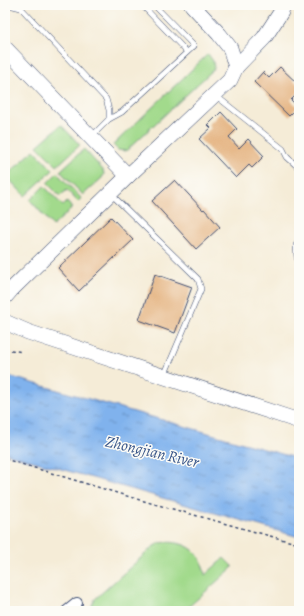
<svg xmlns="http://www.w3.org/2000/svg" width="304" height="616" font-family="Alegreya,serif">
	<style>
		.green { fill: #a2da8c; stroke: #5e8475 }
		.water { fill: url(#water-ripples); stroke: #4e70a6 }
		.building { fill: #e6b888 }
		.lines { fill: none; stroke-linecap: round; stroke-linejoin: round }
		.lane-casing { stroke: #3c4b70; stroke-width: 6 }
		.street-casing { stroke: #3c4b70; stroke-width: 12 }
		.secondary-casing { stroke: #3c4b70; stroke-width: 16 }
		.path { stroke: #3c4b70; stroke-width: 1.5; stroke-dasharray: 3 3; stroke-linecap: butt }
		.lane { stroke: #fff; stroke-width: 5 }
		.street { stroke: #fff; stroke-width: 10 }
		.secondary { stroke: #fff; stroke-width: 15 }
		.labels { text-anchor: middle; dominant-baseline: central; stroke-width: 3; stroke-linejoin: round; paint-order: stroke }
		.water-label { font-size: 16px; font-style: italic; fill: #395689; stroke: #fdfcf7 }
	</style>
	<defs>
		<pattern id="water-ripples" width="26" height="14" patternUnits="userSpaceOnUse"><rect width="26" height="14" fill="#80b2ed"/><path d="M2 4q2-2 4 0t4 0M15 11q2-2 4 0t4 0" fill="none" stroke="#6891c3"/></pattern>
	</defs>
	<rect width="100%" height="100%" fill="#fdfcf7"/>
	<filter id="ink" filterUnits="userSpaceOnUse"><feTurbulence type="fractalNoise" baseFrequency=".025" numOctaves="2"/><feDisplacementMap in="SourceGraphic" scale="8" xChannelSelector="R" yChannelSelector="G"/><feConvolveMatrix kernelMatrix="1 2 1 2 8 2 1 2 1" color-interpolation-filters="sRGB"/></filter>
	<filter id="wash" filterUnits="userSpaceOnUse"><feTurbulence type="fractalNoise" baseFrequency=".012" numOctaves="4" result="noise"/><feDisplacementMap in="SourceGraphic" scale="16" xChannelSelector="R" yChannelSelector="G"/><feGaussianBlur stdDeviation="0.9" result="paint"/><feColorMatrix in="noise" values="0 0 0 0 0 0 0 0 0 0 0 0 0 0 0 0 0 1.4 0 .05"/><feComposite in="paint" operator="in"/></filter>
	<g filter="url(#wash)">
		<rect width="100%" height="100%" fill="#f5ecd7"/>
		<g class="green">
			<path d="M208 54 213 61 214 69 126 151 118 150 113 145Z"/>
			<path d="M61 125 80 145 57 166 37 146Z"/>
			<path d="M84 149 103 170 104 174 102 178 83 195 60 171Z"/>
			<path d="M34 150 53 170 25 196 6 176Z"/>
			<path d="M57 173 81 198 78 202 67 190 60 196 47 183Z"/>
			<path d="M44 186 63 206 67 202 72 208 53 226 30 200Z"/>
			<path d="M167 542C190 543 201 552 205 575L224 558 233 567 184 611H91L92 605 95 599 154 546 160 543Z"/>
		</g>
		<path class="water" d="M5 375 299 459V537L5 453Z"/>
		<g id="blocks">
			<g class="building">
				<path d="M280 67 299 85V92L291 100 298 107 289 116 254 82 263 72 269 78Z"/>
				<path d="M221 112 237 129 229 137 239 148 248 139 264 156 252 168 249 165 236 178 199 139 211 128 208 125Z"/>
				<path d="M175 180 203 210 204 209 220 227 196 249 152 201Z"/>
				<path d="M111 217 133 240 79 291 58 268Z"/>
				<path d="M155 274 192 287 175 333 139 320Z"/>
			</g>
		</g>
	</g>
	<g filter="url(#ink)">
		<use href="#blocks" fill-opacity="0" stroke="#3c4b70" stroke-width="1"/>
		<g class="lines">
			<g class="lane-casing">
				<g id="lane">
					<path d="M9 5 21 8 106 99 109 110V119"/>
					<path d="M142 5 187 52"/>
					<path d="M215 95 283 149 287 157 299 168"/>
					<path d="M91 137 109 119 122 112 194 46 154 5"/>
					<path d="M111 194 198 279 201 289 164 376"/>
					<path d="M299 242 296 245 297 258 299 262"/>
				</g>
			</g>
			<g class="street-casing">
				<path id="street" d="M67 611 77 603"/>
			</g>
			<g class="secondary-casing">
				<g id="secondary">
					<path d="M5 48 128 176"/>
					<path d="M236 67 264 38 281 12 283 5"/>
					<path d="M5 297 11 290 128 176 230 80 236 67 230 48 219 34 192 5"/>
					<path d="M5 322 28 332 299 421"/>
				</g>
			</g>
			<g class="path">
				<path d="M5 349 22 352"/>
				<path d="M5 459 140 500 299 544"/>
			</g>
			<use href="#lane" class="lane"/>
			<use href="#street" class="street"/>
			<use href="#secondary" class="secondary"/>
		</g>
	</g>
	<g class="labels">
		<g class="water-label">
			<text transform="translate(152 452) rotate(13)">Zhongjian River</text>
		</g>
	</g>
	<rect width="304" height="616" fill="none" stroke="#fdfcf7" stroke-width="20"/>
</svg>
